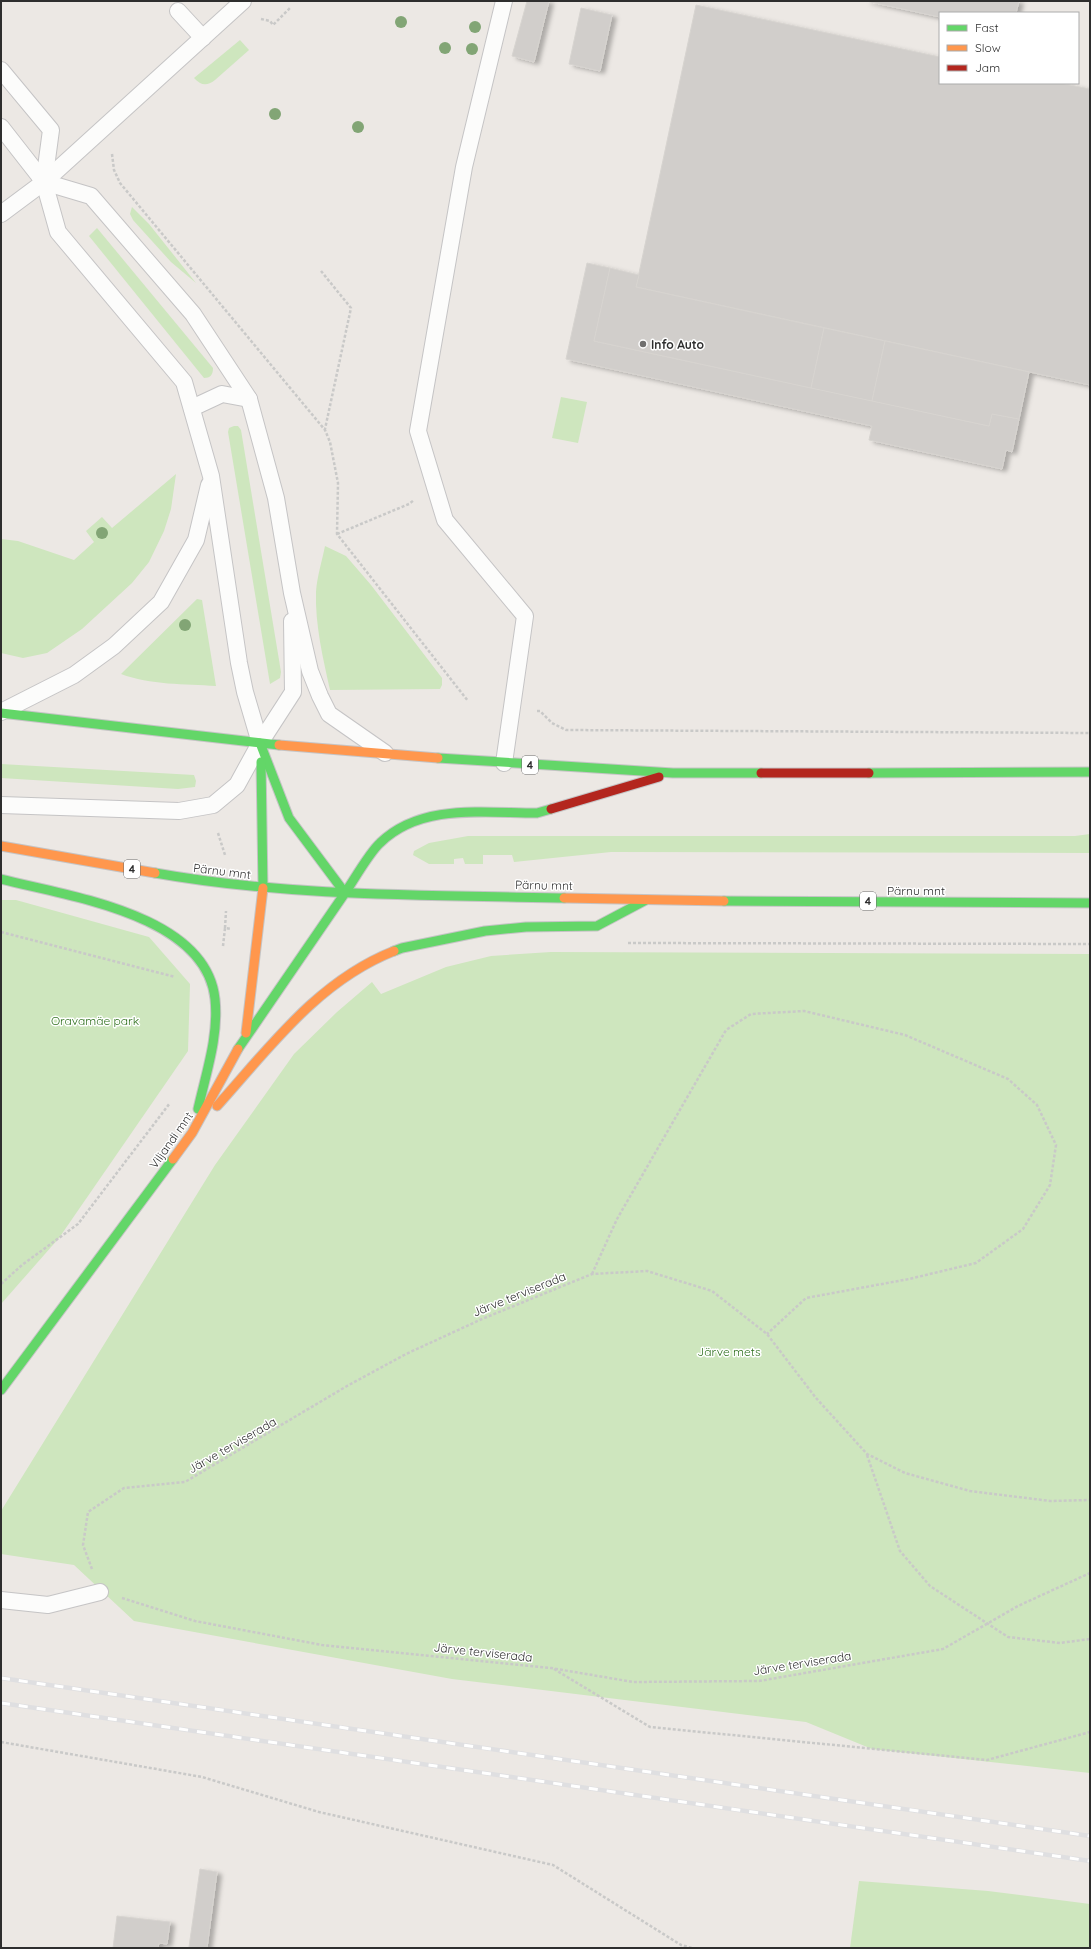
<svg xmlns="http://www.w3.org/2000/svg" width="1091" height="1949" font-family="Quicksand,sans-serif">
	<style>
		.green { fill: #cee6be }
		.building { fill: #d1cecb; stroke: #d7d4d0; filter: url(#shadow) }
		.lines { fill: none; stroke-linecap: round; stroke-linejoin: round }
		.lane-casing { stroke: #c5c4c5; stroke-width: 18 }
		.fast-casing { stroke: #c5c4c5; stroke-width: 11 }
		.slow-casing { stroke: #c5c4c5; stroke-width: 11 }
		.jam-casing { stroke: #c5c4c5; stroke-width: 11 }
		.path { stroke: #c9c9c8; stroke-width: 2.5; stroke-dasharray: 3 2; stroke-linecap: butt }
		.lane { stroke: #fcfcfb; stroke-width: 16 }
		.fast { stroke: #63d668; stroke-width: 9 }
		.slow { stroke: #ff974d; stroke-width: 9 }
		.jam { stroke: #b3261e; stroke-width: 9 }
		.rail-casing { stroke: #dfdfe1; stroke-width: 4.5 }
		.rail { stroke: #fff; stroke-width: 3; stroke-dasharray: 9; stroke-linecap: butt }
		.tree { fill: #82a575 }
		.poi-dot { fill: #706f6e; stroke: #fff; stroke-width: 1.5 }
		.labels { text-anchor: middle; dominant-baseline: central; stroke-width: 3; stroke-linejoin: round; paint-order: stroke }
		.shield { fill: #fff; stroke: #6d6d6d; stroke-width: 1 }
		.shield-label { font-size: 11px; font-weight: bold; fill: #2e2e2e }
		.poi-label { font-size: 12px; font-weight: bold; fill: #2e2e2e; stroke: #fff; text-anchor: start }
		.street-label { font-size: 12px; fill: #2e2e2e; stroke: #fff }
		.park-label { font-size: 12px; fill: #2c6e1b; stroke: #fff }
	</style>
	<defs>
		<filter id="shadow"><feDropShadow dx="4.5" dy="2.5" stdDeviation="2" flood-color="#0004"/></filter>
	</defs>
	<rect width="100%" height="100%" fill="#ece8e4"/>
	<g class="green">
		<path d="M240 40 249 50 215 80C206 87 201 85 194 78Z"/>
		<path d="M132 207 149 224 196 283 171 262 133 220 130 214Z"/>
		<path d="M97 228 213 368C213 375 210 378 204 378L89 236Z"/>
		<path d="M561 397 587 402 578 443 552 438Z"/>
		<path d="M234 426H238L241 430 281 672 280 678 270 684 228 432 229 428Z"/>
		<path d="M176 474 171 509 164 531 149 562 132 583 82 629 47 653 23 658 1 653V539L18 541 74 560 94 542 86 531 102 517 112 528Z"/>
		<path d="M325 546 346 556 371 585 442 678V685L440 689 330 690C323 658 315 625 316 592 317 577 322 561 325 546Z"/>
		<path d="M197 599 202 600 216 686C185 684 150 685 121 674Z"/>
		<path d="M1 764 194 775 196 781 195 787 178 789 1 778Z"/>
		<path d="M1090 834V853L611 852 514 862 512 855H483V864H465L463 858 454 859V864H429L413 855 414 851 429 843 468 836H1075Z"/>
		<path d="M1 900H16L149 937 190 984 188 1051 59 1238 1 1304Z"/>
		<path d="M551 952 1090 954V1773L872 1749 806 1722 452 1679 134 1621 74 1565 1 1554V1511L215 1165 294 1054 337 1012 372 982 381 994 446 967 491 956Z"/>
		<path d="M859 1881 988 1891 1090 1904V1948H850Z"/>
	</g>
	<g class="building">
		<path d="M527 1H549L534 62 512 56Z"/>
		<path d="M866 1H1019L1016 13H940V17Z"/>
		<path d="M696 5 940 57V83H1060L1090 89V385L636 287Z"/>
		<path d="M581 8 612 15 600 71 569 64Z"/>
		<path d="M587 263 610 268 594 341 989 426 992 414 1019 419 1012 452 1006 450 1002 469 869 440 872 426 566 359Z"/>
		<path d="M610 268 639 275 636 287 824 328 811 388 594 341Z"/>
		<path d="M824 328 885 341 872 401 811 388Z"/>
		<path d="M885 341 1029 372 1019 419 992 414 989 426 872 401Z"/>
		<path d="M200 1869 217 1872 207 1948 189 1947Z"/>
		<path d="M117 1916 170 1922 167 1944 159 1943 158 1948H113Z"/>
	</g>
	<g class="lines">
		<g class="lane-casing">
			<g id="lane">
				<path d="M504 1 464 167 418 431 445 520 525 616 504 763"/>
				<path d="M178 11 203 38"/>
				<path d="M1 70 51 130 44 182 91 196 193 314 249 399 276 498 292 593 310 671 320 696 329 714 385 753"/>
				<path d="M1 127 44 182 58 232 184 382 211 476 239 663 245 692 260 743"/>
				<path d="M1 214 44 182 243 1"/>
				<path d="M192 408 222 394 249 399"/>
				<path d="M1 712 74 675 114 646 161 602 196 540 209 485"/>
				<path d="M1 805 179 811 213 805 237 785 260 743 293 692 292 621"/>
				<path d="M1 1600 48 1605 100 1592"/>
			</g>
		</g>
		<g class="fast-casing">
			<g id="fast">
				<path d="M1 713 279 745"/>
				<path d="M260 743 289 818 345 893"/>
				<path d="M438 758 673 773H761"/>
				<path d="M261 762 263 888"/>
				<path d="M869 773 1090 772"/>
				<path d="M155 873C290 897 428 895 564 898"/>
				<path d="M1 879C67 896 206 914 215 999 219 1036 206 1073 198 1109"/>
				<path d="M345 893C354 880 369 853 380 843 421 803 484 813 537 813L551 809"/>
				<path d="M724 901 1090 903"/>
				<path d="M394 951 402 948 485 931 526 927 597 926 646 900"/>
				<path d="M238 1049 345 893"/>
				<path d="M1 1390 173 1159"/>
			</g>
		</g>
		<g class="slow-casing">
			<g id="slow">
				<path d="M279 745 438 758"/>
				<path d="M1 846 155 873"/>
				<path d="M564 898 724 901"/>
				<path d="M246 1033 263 888"/>
				<path d="M217 1106C270 1047 318 981 394 951"/>
				<path d="M173 1159 192 1133 238 1049"/>
			</g>
		</g>
		<g class="jam-casing">
			<g id="jam">
				<path d="M761 773H869"/>
				<path d="M551 809 659 777"/>
			</g>
		</g>
		<g class="path">
			<path d="M261 19 270 21 273 25 290 8"/>
			<path d="M112 154 114 170 120 183 325 430 330 442 338 483 337 534 468 701"/>
			<path d="M321 271 351 308 325 429"/>
			<path d="M337 534 409 504 414 500"/>
			<path d="M537 711H540L552 723 566 730 1090 733"/>
			<path d="M218 833 225 855"/>
			<path d="M225 928 226 911"/>
			<path d="M1 932 175 977"/>
			<path d="M628 943 1090 944"/>
			<path d="M223 946 225 928 231 929"/>
			<path d="M592 1274 617 1219 726 1030 751 1014 804 1011 905 1035 1008 1079 1037 1105 1056 1145 1050 1185 1023 1229 976 1263 909 1279 806 1298 767 1334"/>
			<path d="M1 1284 22 1265 78 1224 170 1103"/>
			<path d="M867 1455 900 1551 930 1586 1008 1637 1060 1643 1090 1639"/>
			<path d="M92 1569 83 1545 88 1512 124 1488 185 1482 347 1386 406 1354 482 1319 592 1274 647 1271 712 1291 767 1334 816 1398 867 1454 905 1473 970 1491 1050 1501 1090 1500"/>
			<path d="M122 1598 195 1621 322 1645 551 1668 633 1682 759 1681 943 1649 1018 1606 1090 1573"/>
			<path d="M554 1669 650 1727 987 1760 1090 1732"/>
			<path d="M1 1742 202 1777 319 1812 553 1865 681 1945 692 1948"/>
		</g>
		<use href="#lane" class="lane"/>
		<use href="#fast" class="fast"/>
		<use href="#slow" class="slow"/>
		<use href="#jam" class="jam"/>
		<g class="rail-casing">
			<g id="rail">
				<path d="M1 1678 1090 1836"/>
				<path d="M1 1703 1090 1861"/>
			</g>
		</g>
		<use href="#rail" class="rail"/>
	</g>
	<g class="tree">
		<circle cx="401" cy="22" r="6"/>
		<circle cx="475" cy="27" r="6"/>
		<circle cx="445" cy="48" r="6"/>
		<circle cx="472" cy="49" r="6"/>
		<circle cx="275" cy="114" r="6"/>
		<circle cx="358" cy="127" r="6"/>
		<circle cx="102" cy="533" r="6"/>
		<circle cx="185" cy="625" r="6"/>
	</g>
	<circle class="poi-dot" cx="643" cy="344" r="4"/>
	<g class="labels">
		<g class="shield">
			<rect x="522" y="756" width="16" height="18" rx="3"/>
			<rect x="124" y="860" width="16" height="18" rx="3"/>
			<rect x="860" y="892" width="16" height="18" rx="3"/>
		</g>
		<g class="shield-label">
			<text x="530" y="765">4</text>
			<text x="132" y="869">4</text>
			<text x="868" y="901">4</text>
		</g>
		<g class="poi-label">
			<text x="651" y="344">Info Auto</text>
		</g>
		<g class="street-label">
			<text transform="translate(222 871) rotate(7)">Pärnu mnt</text>
			<text transform="translate(544 885) rotate(1)">Pärnu mnt</text>
			<text x="916" y="890">Pärnu mnt</text>
			<text transform="translate(171 1140) rotate(-55)">Viljandi mnt</text>
			<text transform="translate(519 1294) rotate(-22)">Järve terviserada</text>
			<text transform="translate(232 1445) rotate(-30)">Järve terviserada</text>
			<text transform="translate(483 1652) rotate(6)">Järve terviserada</text>
			<text transform="translate(802 1663) rotate(-9)">Järve terviserada</text>
		</g>
		<g class="park-label">
			<text x="95" y="1020">Oravamäe park</text>
			<text x="729" y="1351">Järve mets</text>
		</g>
	</g>
	<rect width="1091" height="1949" fill="none" stroke="#2e2e2e" stroke-width="4"/>
	<rect x="939" y="12" width="140" height="72" fill="#ffffff" stroke="#ababab"/>
	<rect x="947" y="25" width="20" height="6" fill="#63d668" stroke="#ababab"/>
	<text x="975" y="32" font-size="12" fill="#2e2e2e">Fast</text>
	<rect x="947" y="45" width="20" height="6" fill="#ff974d" stroke="#ababab"/>
	<text x="975" y="52" font-size="12" fill="#2e2e2e">Slow</text>
	<rect x="947" y="65" width="20" height="6" fill="#b3261e" stroke="#ababab"/>
	<text x="975" y="72" font-size="12" fill="#2e2e2e">Jam</text>
</svg>
